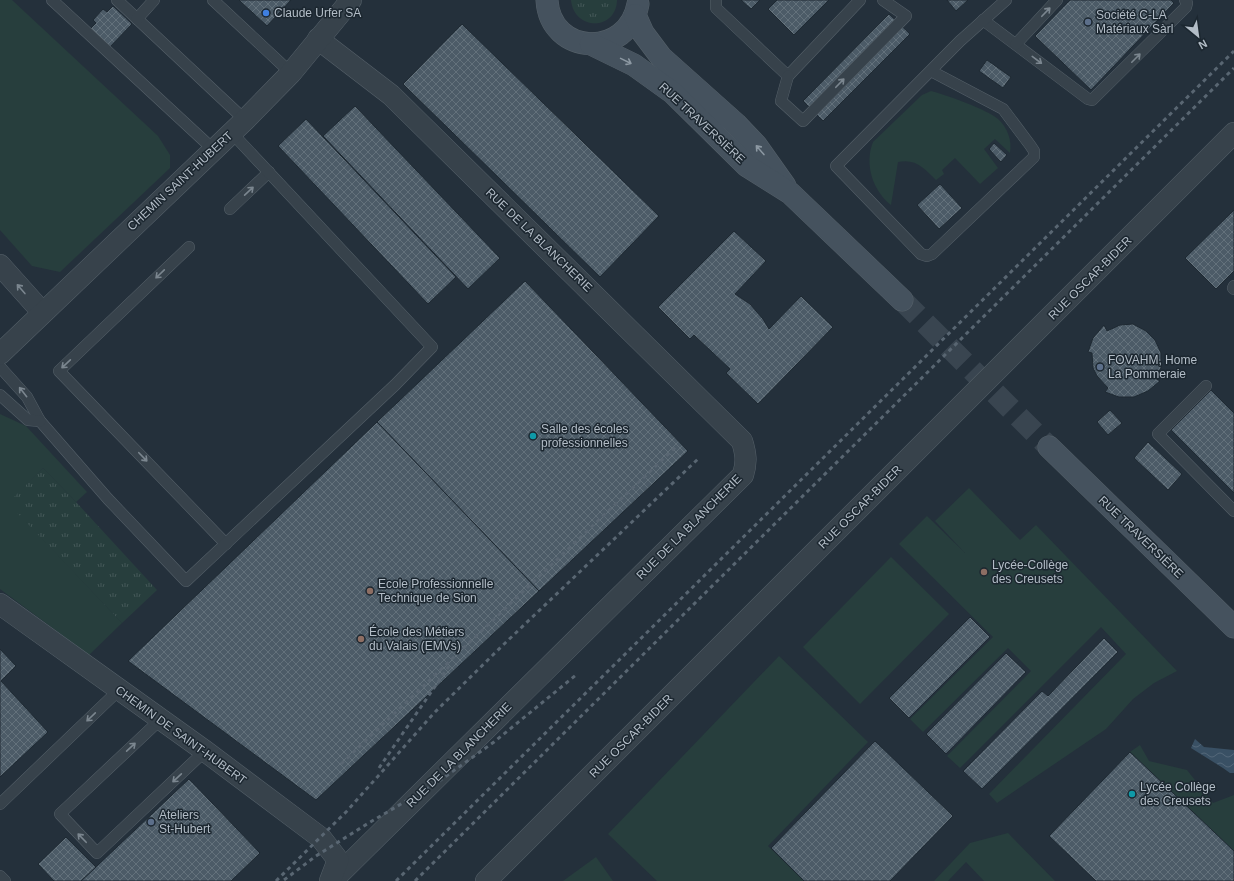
<svg xmlns="http://www.w3.org/2000/svg" width="1234" height="881" font-family="Helvetica,sans-serif">
	<style>
		.green { fill: #273e3d }
		.park { fill: url(#park-tufts) }
		.water { fill: url(#water-waves) }
		.building { fill: url(#building-cross-hatch); stroke: #1e2932 }
		.lines { fill: none; stroke-linecap: round; stroke-linejoin: round }
		.secondary-tunnel { stroke: #394550; stroke-width: 22; stroke-dasharray: 22 11; stroke-linecap: butt }
		.service-casing { stroke: #556069; stroke-width: 12 }
		.minor-casing { stroke: #556069; stroke-width: 22 }
		.secondary-casing { stroke: #556069; stroke-width: 23 }
		.service { stroke: #37424b; stroke-width: 11 }
		.minor { stroke: #37424b; stroke-width: 21 }
		.secondary { stroke: #45525e; stroke-width: 22 }
		.rail { stroke: #596672; stroke-width: 3; stroke-dasharray: 4 4; stroke-linecap: butt }
		.oneway { stroke: #7b868f }
		.oneway2 { stroke: #8c98a2 }
		.shop-dot { fill: #3f7fe0; stroke: #1c2730; stroke-width: 1.5 }
		.service-dot { fill: #5c6f8a; stroke: #1c2730; stroke-width: 1.5 }
		.culture-dot { fill: #0f9aa8; stroke: #1c2730; stroke-width: 1.5 }
		.education-dot { fill: #8d6e63; stroke: #1c2730; stroke-width: 1.5 }
		.labels { text-anchor: middle; dominant-baseline: central; stroke-width: 3; stroke-linejoin: round; paint-order: stroke }
		.poi-label { font-size: 12px; fill: #b3bdc7; stroke: #1c2730; text-anchor: start }
		.street-label { font-size: 12px; fill: #b3bdc7; stroke: #1c2730 }
	</style>
	<defs>
		<pattern id="park-tufts" width="24" height="20" patternUnits="userSpaceOnUse"><rect width="24" height="20" fill="#273e3d"/><path d="M3 7l-1-3M5 7V3M7 7l1-3M15 17l-1-3M17 17v-4M19 17l1-3" fill="none" stroke="#445858"/></pattern>
		<pattern id="water-waves" width="16" height="10" patternUnits="userSpaceOnUse"><rect width="16" height="10" fill="#395064"/><path d="M0 5q4-4 8 0t8 0" fill="none" stroke="#536779"/></pattern>
		<pattern id="building-cross-hatch" width="8" height="8" patternUnits="userSpaceOnUse"><rect width="8" height="8" fill="#4c5b67"/><path d="M0 0l8 8M0 8l8-8" fill="none" stroke="#63717b"/></pattern>
	</defs>
	<rect width="100%" height="100%" fill="#24303b"/>
	<g class="green">
		<path d="M0 0H12L158 136 170 155V168L60 272 32 266 0 230Z"/>
		<path d="M931 91C944 94 988 110 998 119 1008 128 1012 141 1010 153L995 139 984 149 998 168 980 184 955 158 942 170 944 174 936 180C925 169 916 158 898 162L891 205C873 191 864 164 873 142L922 95Z"/>
		<path d="M0 414 26 426 87 492 76 502 43 468 9 503 122 623 89 655 0 589Z"/>
		<path d="M969 488 1020 540 1036 525 1177 671 1154 683 1133 699 1106 729 997 803 989 794 1126 654 1101 627 960 768 947 756 1031 671 1008 648 923 732 910 719 993 637 899 544 927 516 965 553 935 521Z"/>
		<path d="M891 557 949 614 860 704 803 647Z"/>
		<path d="M779 656 868 742 768 846 804 881H657L608 834Z"/>
		<path d="M1140 745 1149 761 1187 770 1213 803 1234 795V851L1130 752Z"/>
		<path d="M1008 833 1055 881H984L966 862 948 881H934L970 843Z"/>
		<path d="M596 857 613 881H563Z"/>
	</g>
	<g class="park">
		<path d="M571 0H617C616 31 574 31 571 0Z"/>
		<path d="M43 468 76 502 157 590 122 623 8 503Z"/>
	</g>
	<path class="water" d="M1195 739 1204 747 1234 750V773H1230L1223 768 1191 748Z"/>
	<g class="building">
		<path d="M239 0H291L267 26Z"/>
		<path d="M741 0H760L751 9Z"/>
		<path d="M777 0H829L794 35 768 9Z"/>
		<path d="M947 0H968L956 11Z"/>
		<path d="M1070 0H1171L1174 3 1091 90 1035 36Z"/>
		<path d="M113 6 132 24 109 48 90 29 96 23 93 20 103 9 107 12Z"/>
		<path d="M889 14 910 34 823 121 803 101Z"/>
		<path d="M462 24 659 216 600 277 403 84Z"/>
		<path d="M987 60 1011 77 1003 88 979 71Z"/>
		<path d="M355 106 500 258 468 289 323 136Z"/>
		<path d="M306 119 456 277 428 304 278 146Z"/>
		<path d="M994 143 1007 155 1001 162 989 149Z"/>
		<path d="M940 184 962 208 939 229 917 205Z"/>
		<path d="M1234 210V271L1216 289 1185 258Z"/>
		<path d="M734 231 766 261 735 294 750 304 763 319 769 329 801 296 833 327 758 404 726 373 730 369 694 335 690 339 658 307Z"/>
		<path d="M525 281 688 451 539 591 377 422Z"/>
		<path d="M1133 324 1146 331 1155 340 1161 353V368L1155 378 1160 381 1148 391 1134 397H1119L1105 392 1108 388 1097 376 1093 368 1092 353 1088 352 1093 338 1104 325 1107 331 1120 325Z"/>
		<path d="M1211 390 1234 413V493L1171 430Z"/>
		<path d="M1110 410 1122 423 1108 435 1097 422Z"/>
		<path d="M377 422 539 591 316 800 128 661Z"/>
		<path d="M1148 442 1182 474 1168 490 1134 458Z"/>
		<path d="M970 617 990 637 909 718 889 698Z"/>
		<path d="M1104 638 1118 652 982 789 963 771 1042 691 1048 696Z"/>
		<path d="M0 649 16 666 1 681 48 732 0 777Z"/>
		<path d="M1006 653 1026 672 946 754 926 734Z"/>
		<path d="M875 741 953 816 890 881H804L771 848Z"/>
		<path d="M1130 752 1234 851V881H1096L1049 836Z"/>
		<path d="M189 779 260 853 231 881H81Z"/>
		<path d="M66 837 96 867 81 881H54L38 864Z"/>
	</g>
	<g class="lines">
		<path class="secondary-tunnel" d="M902 300 1049 447"/>
		<g class="service-casing">
			<g id="service">
				<path d="M52 0 214 150"/>
				<path d="M117 0 245 120"/>
				<path d="M213 0 291 73"/>
				<path d="M716 0V8L788 76 860 0"/>
				<path d="M137 19 154 0"/>
				<path d="M983 20 1088 99 1092 100 1186 7 1187 3 1185 0"/>
				<path d="M1016 44 1057 0"/>
				<path d="M931 71 1003 109 1030 145 1034 151V157L932 254 927 256 921 254 836 166 960 41 1006 0"/>
				<path d="M788 76 781 101 803 121 906 16 883 0"/>
				<path d="M230 209 269 172"/>
				<path d="M189 247 59 371 226 544"/>
				<path d="M1234 286 1233 288 1234 289"/>
				<path d="M0 367 27 397 40 421 108 499 186 581 395 385 432 347 232 133"/>
				<path d="M1206 386 1158 434 1234 511"/>
				<path d="M0 395 28 420 40 421"/>
				<path d="M161 719 60 814 97 853 205 751"/>
				<path d="M0 804 119 690"/>
				<path d="M0 876 5 881"/>
			</g>
		</g>
		<g class="minor-casing">
			<g id="minor">
				<path d="M318 39 391 95 742 441C746 454 747 462 743 475L332 881"/>
				<path d="M0 265 42 312"/>
				<path d="M0 354 245 120 291 73 351 0"/>
				<path d="M0 604 205 751 321 838 338 860 330 881"/>
				<path d="M486 881 1234 133"/>
			</g>
		</g>
		<g class="secondary-casing">
			<g id="secondary">
				<path d="M547 0C550 56 628 59 638 4"/>
				<path d="M635 15 643 33 661 57 736 124 756 145 785 186"/>
				<path d="M591 44 634 65 673 93 747 166 790 193 902 300"/>
				<path d="M1049 447 1234 627"/>
			</g>
		</g>
		<use href="#service" class="service"/>
		<use href="#minor" class="minor"/>
		<use href="#secondary" class="secondary"/>
		<g class="rail">
			<path d="M341 764 678 445"/>
			<path d="M379 768 449 666"/>
			<path d="M284 880 316 856 367 824 435 784 494 742 576 675"/>
			<path d="M276 881 347 811 435 712 501 647 699 458"/>
			<path d="M396 881 1234 51"/>
			<path d="M415 881 1234 68"/>
		</g>
	</g>
	<defs><path id="oneway-shaft" d="M-6 0H5M1.5-3L5.5 0L1.5 3" fill="none" stroke-width="1.6" stroke-linecap="round" stroke-linejoin="round"/></defs>
	<g class="oneway">
		<use href="#oneway-shaft" transform="translate(1046 12) rotate(-46)"/>
		<use href="#oneway-shaft" transform="translate(1136 58) rotate(-45)"/>
		<use href="#oneway-shaft" transform="translate(1037 60) rotate(37)"/>
		<use href="#oneway-shaft" transform="translate(840 83) rotate(-46)"/>
		<use href="#oneway-shaft" transform="translate(249 191) rotate(-43)"/>
		<use href="#oneway-shaft" transform="translate(160 274) rotate(136)"/>
		<use href="#oneway-shaft" transform="translate(21 289) rotate(-131)"/>
		<use href="#oneway-shaft" transform="translate(66 364) rotate(137)"/>
		<use href="#oneway-shaft" transform="translate(23 392) rotate(-128)"/>
		<use href="#oneway-shaft" transform="translate(143 457) rotate(46)"/>
		<use href="#oneway-shaft" transform="translate(91 717) rotate(136)"/>
		<use href="#oneway-shaft" transform="translate(131 747) rotate(-43)"/>
		<use href="#oneway-shaft" transform="translate(177 778) rotate(137)"/>
		<use href="#oneway-shaft" transform="translate(82 838) rotate(-134)"/>
	</g>
	<g class="oneway2">
		<use href="#oneway-shaft" transform="translate(626 61) rotate(26)"/>
		<use href="#oneway-shaft" transform="translate(760 150) rotate(-131)"/>
	</g>
	<circle class="shop-dot" cx="266" cy="13" r="4"/>
	<g class="service-dot">
		<circle cx="1088" cy="22" r="4"/>
		<circle cx="1100" cy="367" r="4"/>
		<circle cx="151" cy="822" r="4"/>
	</g>
	<g class="culture-dot">
		<circle cx="533" cy="436" r="4"/>
		<circle cx="1132" cy="794" r="4"/>
	</g>
	<g class="education-dot">
		<circle cx="984" cy="572" r="4"/>
		<circle cx="370" cy="591" r="4"/>
		<circle cx="361" cy="639" r="4"/>
	</g>
	<g class="labels">
		<g class="poi-label">
			<text x="274" y="13">Claude Urfer SA</text>
			<text x="1096" y="15">Société C-LA<tspan x="1096" dy="14">Matériaux Sàrl</tspan></text>
			<text x="1108" y="360">FOVAHM, Home<tspan x="1108" dy="14">La Pommeraie</tspan></text>
			<text x="541" y="429">Salle des écoles<tspan x="541" dy="14">professionnelles</tspan></text>
			<text x="992" y="565">Lycée-Collège<tspan x="992" dy="14">des Creusets</tspan></text>
			<text x="378" y="584">Ecole Professionnelle<tspan x="378" dy="14">Technique de Sion</tspan></text>
			<text x="369" y="632">École des Métiers<tspan x="369" dy="14">du Valais (EMVs)</tspan></text>
			<text x="1140" y="787">Lycée Collège<tspan x="1140" dy="14">des Creusets</tspan></text>
			<text x="159" y="815">Ateliers<tspan x="159" dy="14">St-Hubert</tspan></text>
		</g>
		<g class="street-label">
			<text transform="translate(702 123) rotate(43)">RUE TRAVERSIÈRE</text>
			<text transform="translate(180 181) rotate(-43)">CHEMIN SAINT-HUBERT</text>
			<text transform="translate(539 240) rotate(44)">RUE DE LA BLANCHERIE</text>
			<text transform="translate(1090 278) rotate(-45)">RUE OSCAR-BIDER</text>
			<text transform="translate(860 507) rotate(-45)">RUE OSCAR-BIDER</text>
			<text transform="translate(689 527) rotate(-45)">RUE DE LA BLANCHERIE</text>
			<text transform="translate(1141 537) rotate(44)">RUE TRAVERSIÈRE</text>
			<text transform="translate(181 735) rotate(36)">CHEMIN DE SAINT-HUBERT</text>
			<text transform="translate(631 736) rotate(-45)">RUE OSCAR-BIDER</text>
			<text transform="translate(459 755) rotate(-45)">RUE DE LA BLANCHERIE</text>
		</g>
	</g>
	<g transform="translate(1198 36) rotate(151)" stroke="#1c2730" stroke-width="3" paint-order="stroke">
	<path d="M0-3L7 15L0 10L-7 15Z" fill="#b3bdc7"/>
	<text y="-6" font-size="11" font-weight="bold" text-anchor="middle" fill="#b3bdc7">N</text>
	</g>
</svg>
